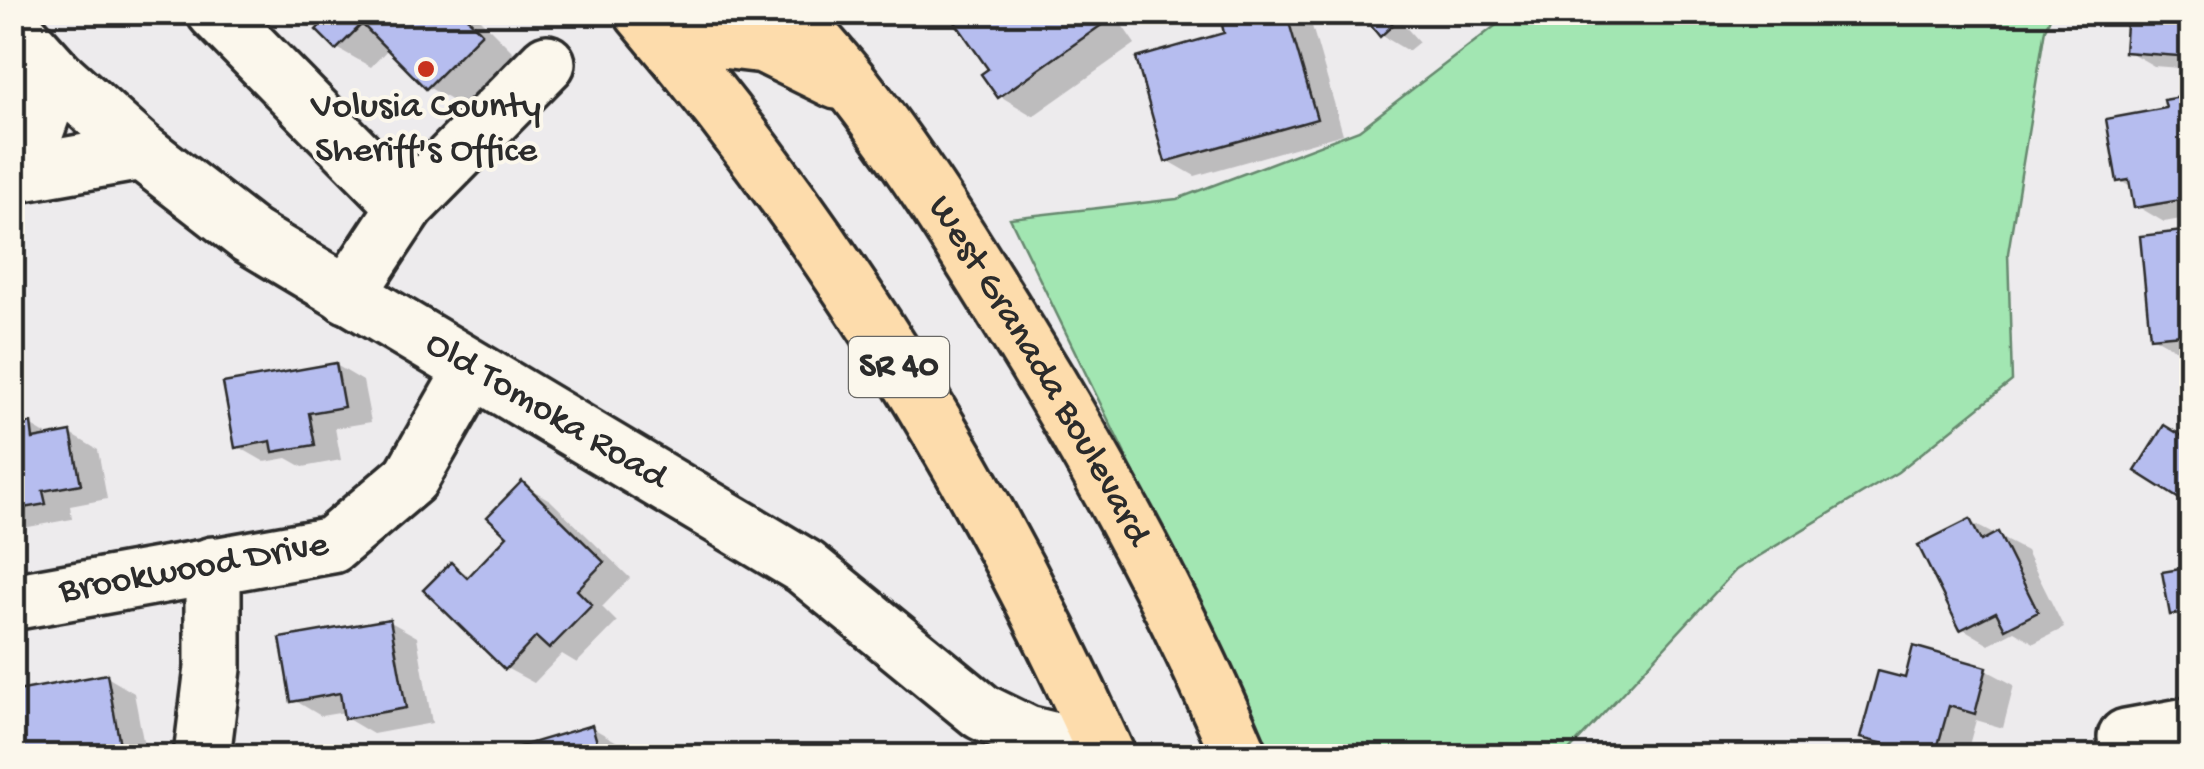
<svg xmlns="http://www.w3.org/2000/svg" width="2204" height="769" font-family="'Gochi Hand',sans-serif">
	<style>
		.green { fill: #a2e6b2; stroke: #66886e; stroke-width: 2.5 }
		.shadow { fill: #0003 }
		.building { fill: #b6bdef; stroke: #2b2b2b; stroke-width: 2.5 }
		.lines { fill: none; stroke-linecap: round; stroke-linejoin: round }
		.minor-casing { stroke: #2b2b2b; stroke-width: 62 }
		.major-casing { stroke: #2b2b2b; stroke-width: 62 }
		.minor { stroke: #fbf7ec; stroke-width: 55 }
		.major { stroke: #fddcac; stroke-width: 55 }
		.poi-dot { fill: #c8321e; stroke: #fbf7ec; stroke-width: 4 }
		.labels { text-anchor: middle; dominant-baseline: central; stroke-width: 8; stroke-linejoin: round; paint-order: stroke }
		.shield { fill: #fbf7ec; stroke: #696865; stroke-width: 2.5 }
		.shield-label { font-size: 35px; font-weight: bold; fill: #2b2b2b }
		.poi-label { font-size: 38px; fill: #2b2b2b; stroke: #fbf7ec }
		.street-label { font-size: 38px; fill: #2b2b2b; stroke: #fbf7ec }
	</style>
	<rect width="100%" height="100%" fill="#edebed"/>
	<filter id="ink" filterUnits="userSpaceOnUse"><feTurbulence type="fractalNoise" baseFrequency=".01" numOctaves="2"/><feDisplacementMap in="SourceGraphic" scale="20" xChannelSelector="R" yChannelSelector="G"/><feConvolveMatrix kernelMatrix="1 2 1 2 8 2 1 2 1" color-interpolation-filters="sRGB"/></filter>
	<g filter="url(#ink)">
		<path class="green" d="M1512 13H2052L2045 29 2008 253 2012 381 1898 472 1736 570 1564 756H1272L1010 218 1177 199 1359 130Z"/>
		<g class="shadow">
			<path d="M473 12 514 53 461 106 428 87 389 48 371 67 337 48V13Z"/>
			<path d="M951 12H1113L1135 44 1033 116 1000 96 991 70Z"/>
			<path d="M1276 12H1289L1312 26 1343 134 1195 176 1167 160 1227 35Z"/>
			<path d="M1363 12H1464L1403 24 1419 42 1408 51 1381 35Z"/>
			<path d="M2192 12V69L2154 66 2126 50Z"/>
			<path d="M2192 97V217L2164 222 2137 206 2134 189 2119 180 2169 110Z"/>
			<path d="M2192 233V350L2180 352 2152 336Z"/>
			<path d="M336 365 363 381 371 422 335 428 341 460 303 467 287 458 265 462 237 446Z"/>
			<path d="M30 425 52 438 71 434 98 450 107 499 70 506 72 519 12 530V428Z"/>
			<path d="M522 484 550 500 630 578 602 607 617 622 577 663 562 654 534 683 506 668 451 565 472 577 511 536Z"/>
			<path d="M1970 522 2026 551 2064 628 2034 643 2014 631 1989 644 1962 628Z"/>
			<path d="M2192 569V624L2173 613Z"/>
			<path d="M389 621 417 637 432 723 373 734 346 718 345 712 321 716 294 700Z"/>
			<path d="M1915 650 1986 670 2014 685 2003 728 1976 720 1966 756H1904L1890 753 1863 737 1907 681Z"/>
			<path d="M107 677 134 693 146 756H12V694Z"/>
			<path d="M591 727 619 743 623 756H505L504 753Z"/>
		</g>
		<g class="building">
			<path d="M462 12 482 33 426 89 362 24 336 50 316 30 333 12Z"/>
			<path d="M948 12H1094L1103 24 998 98 981 74 988 69Z"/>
			<path d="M1266 12H1286L1317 119 1165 162 1136 58 1224 33 1222 25Z"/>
			<path d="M1360 12H1382L1393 25 1380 37Z"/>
			<path d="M2127 12H2192V57L2124 52Z"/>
			<path d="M2192 95V198L2134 208 2129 180 2117 182 2106 119 2166 108 2164 100Z"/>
			<path d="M2192 230V333L2150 337 2140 236Z"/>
			<path d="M336 363 344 407 309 413 315 445 273 452 271 441 235 448 223 383Z"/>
			<path d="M31 423 33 439 71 432 81 484 43 491 46 504 12 510V426Z"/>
			<path d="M2164 425 2192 442V507L2135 471Z"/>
			<path d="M522 481 604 562 577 590 592 605 549 649 536 637 505 670 423 590 451 562 467 578 507 536 487 517Z"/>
			<path d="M1970 519 1981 541 1998 532 2038 612 2005 629 1996 612 1960 630 1918 545Z"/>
			<path d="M2192 567V611L2170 615 2162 572Z"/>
			<path d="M390 619 406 708 344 719 340 693 291 702 280 638Z"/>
			<path d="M1913 646 1987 667 1975 714 1949 706 1935 756 1860 738 1878 671 1905 678Z"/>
			<path d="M107 674 122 756H12V692Z"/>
			<path d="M592 725 601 756H502L501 752Z"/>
		</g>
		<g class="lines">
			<g class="minor-casing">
				<g id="minor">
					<path d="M215 12 406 206 347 295"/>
					<path id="s1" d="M12 26 56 75 142 152 250 236 805 567 982 712 1027 734 1105 753"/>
					<path d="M12 158 30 147 56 75"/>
					<path d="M12 175 142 152"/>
					<path d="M406 206 547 63"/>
					<path id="s2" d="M12 602 332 545 411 478 472 371"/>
					<path d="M2126 737 2192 725"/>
					<path d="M202 756 213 668V565"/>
				</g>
			</g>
			<g class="major-casing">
				<g id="major">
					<path d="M642 12C832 236 988 489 1107 756"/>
					<path id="s3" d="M789 12C812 39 837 65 858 93 917 169 968 252 1018 333 1102 469 1178 609 1240 756"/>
					<path d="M671 46 722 40 764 45 837 81"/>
				</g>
			</g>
			<use href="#minor" class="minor"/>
			<use href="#major" class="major"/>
		</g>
	</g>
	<circle class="poi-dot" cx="426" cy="69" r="10"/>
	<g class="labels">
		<rect class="shield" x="849" y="337" width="100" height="60" rx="8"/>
		<g class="shield-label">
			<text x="899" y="367">SR 40</text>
		</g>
		<g class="poi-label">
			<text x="426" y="108">Volusia County<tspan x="426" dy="44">Sheriff's Office</tspan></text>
		</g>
		<g class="street-label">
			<text stroke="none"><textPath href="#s3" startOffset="438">West Granada Boulevard</textPath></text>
			<text stroke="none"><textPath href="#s1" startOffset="662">Old Tomoka Road</textPath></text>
			<text stroke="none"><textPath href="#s2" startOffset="185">Brookwood Drive</textPath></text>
		</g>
	</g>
	<rect width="2204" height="769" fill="none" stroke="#fbf7ec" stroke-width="50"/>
	<rect x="25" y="25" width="2154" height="719" fill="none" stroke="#2b2b2b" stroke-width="4" filter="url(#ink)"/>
</svg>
